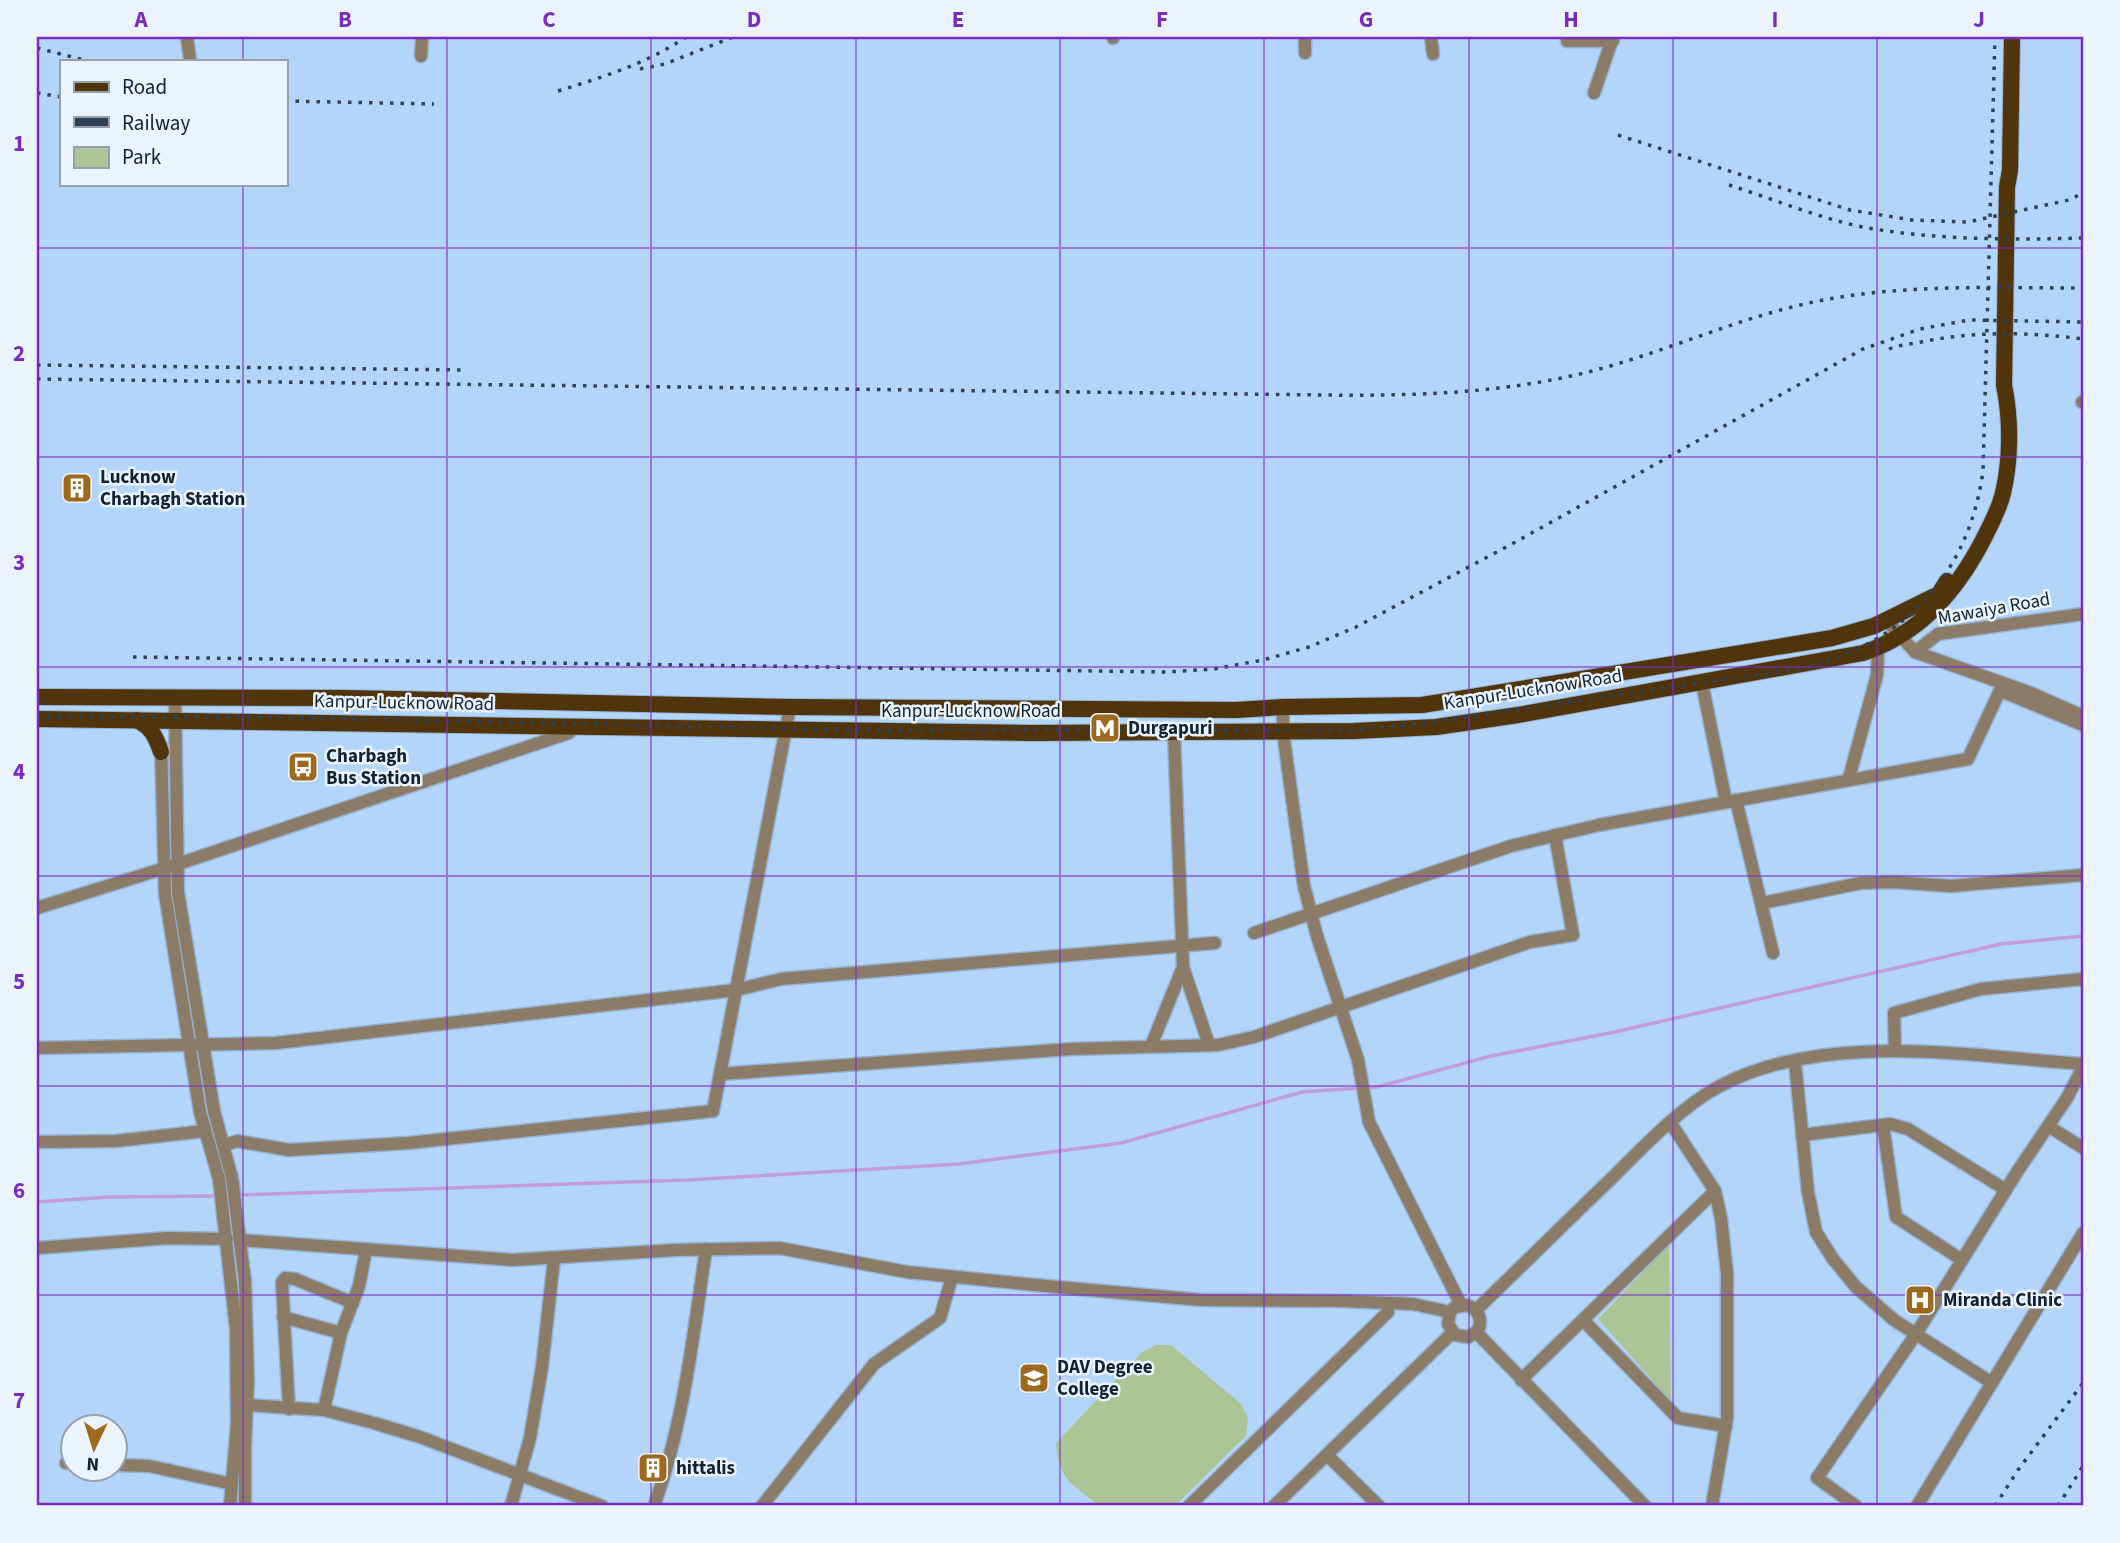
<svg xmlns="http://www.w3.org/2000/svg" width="2120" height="1543" font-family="'Source Sans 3',sans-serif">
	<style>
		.green { fill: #abc596 }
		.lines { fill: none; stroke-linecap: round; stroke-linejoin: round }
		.stream { stroke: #c39cdc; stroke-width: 3.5 }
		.minor-casing { stroke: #94b1d2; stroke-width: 15 }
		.major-casing { stroke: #94b1d2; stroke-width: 18 }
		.minor { stroke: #8b7b67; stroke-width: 12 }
		.major { stroke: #50340c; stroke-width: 16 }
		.rail { stroke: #2e4155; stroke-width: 3.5; stroke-dasharray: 3.5 7; stroke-linecap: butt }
		.grid { fill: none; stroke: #7b2cbf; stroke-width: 2; stroke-opacity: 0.55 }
		.labels { text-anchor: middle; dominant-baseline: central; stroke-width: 5; stroke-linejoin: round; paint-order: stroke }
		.poi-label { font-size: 19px; font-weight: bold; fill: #132233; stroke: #ebf4fd; text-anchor: start }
		.street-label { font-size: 19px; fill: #132233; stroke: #ebf4fd }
		.neatline { fill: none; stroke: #7b2cbf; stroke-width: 2.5 }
		.grid-label { font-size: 23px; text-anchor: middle; font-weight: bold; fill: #7b2cbf }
	</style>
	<rect width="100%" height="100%" fill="#b4d5fa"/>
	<g class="green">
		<path d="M1669 1245 1671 1401 1598 1319Z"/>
		<path d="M1156 1345H1171L1241 1404 1248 1418 1246 1436 1175 1506H1099C1073 1484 1058 1480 1056 1443L1142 1352Z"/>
	</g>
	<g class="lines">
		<g class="stream">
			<path d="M1367 1088 1377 1087 1491 1056 1610 1033 2001 944 2083 936"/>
			<path d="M239 1195 687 1180 959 1164 1121 1143 1302 1092 1359 1088"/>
			<path d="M37 1202 109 1197 217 1196"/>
		</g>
		<g class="minor-casing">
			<g id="minor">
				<path d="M187 37 190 60"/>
				<path d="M1305 37V53"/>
				<path d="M1431 37 1433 54"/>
				<path d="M1567 37V41H1613"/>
				<path d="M1113 38V37"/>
				<path d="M421 56 422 37"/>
				<path d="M1594 93 1613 37"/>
				<path d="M2082 402H2083"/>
				<path d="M1886 620 1915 652 2031 693 2083 716"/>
				<path d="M1915 652 1938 634 2083 614"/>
				<path d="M1702 683 1726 802"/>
				<path d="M2006 693 2083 725"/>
				<path d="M175 696 178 892 214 1111 232 1178 245 1281 248 1381 245 1446V1506"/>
				<path d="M1283 707V732L1304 886 1317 936 1358 1060 1369 1122 1461 1305"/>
				<path d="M1174 733 1183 967 1209 1045"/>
				<path d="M161 746 165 894 200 1112 219 1179 236 1329 237 1424 230 1506"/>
				<path d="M1849 778 1877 675 1878 648"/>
				<path d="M1736 800 1773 953"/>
				<path d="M1762 903 1861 883 1892 882 1951 886 2083 875"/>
				<path d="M37 908 178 864 569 733 571 727"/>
				<path d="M1254 933 1511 846 1599 825 1968 759 2003 684"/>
				<path d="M1151 1046 1183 967"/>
				<path d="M37 1048 276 1043 736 990 781 979 1215 943"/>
				<path d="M1895 1050 1894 1013 1981 989 2083 979"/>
				<path d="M1795 1062 1808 1192 1816 1232 1833 1259 1856 1287 1894 1320 1992 1383"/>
				<path d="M720 1074 1071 1049 1218 1045 1254 1037 1530 942 1573 935 1555 835"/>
				<path d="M1670 1122 1715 1191 1721 1218 1727 1273V1418L1712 1506"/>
				<path d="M1883 1125 1896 1217 1962 1260"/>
				<path d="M2048 1126 2083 1148"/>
				<path d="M1802 1135 1890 1124 1908 1129 2006 1190"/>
				<path d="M37 1142 116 1141 205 1131"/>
				<path d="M225 1145 237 1141 289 1150 408 1143 713 1111 790 707"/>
				<path d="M240 1240 512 1260 676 1250 779 1248 907 1272 1035 1285 1201 1300 1342 1301 1413 1304 1450 1312 1455 1307 1467 1305C1479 1310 1483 1319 1478 1331L1468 1337 1455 1335 1448 1324 1450 1312"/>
				<path d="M37 1248 167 1238 227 1239"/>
				<path d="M1476 1310C1522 1266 1567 1221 1613 1177 1643 1147 1681 1107 1718 1087 1823 1030 1968 1056 2083 1064"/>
				<path d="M283 1317 341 1333"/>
				<path d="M1583 1320 1678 1418 1726 1426"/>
				<path d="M1476 1332 1645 1506"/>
				<path d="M1521 1380 1715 1191"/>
				<path d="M247 1405 324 1410 374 1423 420 1437 602 1506"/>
				<path d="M289 1409 282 1282 285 1278 295 1279 353 1303"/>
				<path d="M324 1410 341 1333 359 1286 366 1250"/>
				<path d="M1327 1455 1379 1506"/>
				<path d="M66 1463H74"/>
				<path d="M116 1465 149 1466 232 1484"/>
				<path d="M511 1506 530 1438 542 1367 554 1259"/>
				<path d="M654 1506C684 1423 693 1336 706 1249"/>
				<path d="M762 1506 874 1364 940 1318 952 1277"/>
				<path d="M1189 1506 1388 1312V1303"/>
				<path d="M1274 1506 1452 1333"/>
				<path d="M1856 1506 1817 1478 1916 1334 2017 1172 2067 1098 2083 1067"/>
				<path d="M1917 1506 2083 1233"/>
			</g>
		</g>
		<g class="major-casing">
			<g id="major">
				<path d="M37 697 344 698 790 707 1236 710 1283 707 1422 705 1832 638 1874 626 1939 594 1947 581"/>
				<path d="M37 719 1032 733 1354 731 1436 727 1518 715 1863 653C1919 634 1955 593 1982 542 1990 526 1999 510 2003 493 2011 459 2011 419 2004 385L2007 187 2010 170 2012 37"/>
				<path d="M136 720C151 726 156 737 161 752"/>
			</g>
		</g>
		<use href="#minor" class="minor"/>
		<use href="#major" class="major"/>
		<g class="rail">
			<path d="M37 48 88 61"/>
			<path d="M640 69 665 64 733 37"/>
			<path d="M558 91C603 77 648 63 686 37"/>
			<path d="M37 93 61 97"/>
			<path d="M285 101 434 104"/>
			<path d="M1618 135 1850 210 1912 220 1968 222 2069 200 2083 193"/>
			<path d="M1729 185C1773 199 1824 220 1868 228 1939 240 2012 240 2083 238"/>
			<path d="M1889 349C1899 345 1910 344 1921 342 1974 331 2029 332 2083 339"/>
			<path d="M37 365 463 370"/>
			<path d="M37 379 1321 395C1408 396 1494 394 1580 374 1664 354 1743 314 1829 299 1913 284 1998 288 2083 288"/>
			<path d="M133 657 1166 672 1214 669 1263 660 1309 647 1356 627 1510 545 1863 349 1920 329 1969 320 2083 322"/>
			<path d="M37 717H270L837 730H1348L1404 726 1803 668C1904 644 1969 574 1983 471L1995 37"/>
			<path d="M1995 1506 2018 1470 2083 1383"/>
			<path d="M2058 1506 2083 1466"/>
		</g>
	</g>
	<path class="grid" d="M243 37V61M447 37V1506M651 37V1506M856 37V1506M1060 37V1506M1264 37V1506M1469 37V1506M1673 37V1506M1877 37V1506M243 184V1506M37 248H2083M37 457H2083M37 667H2083M37 876H2083M37 1086H2083M37 1295H2083"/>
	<defs>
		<g id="building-square" transform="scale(1.575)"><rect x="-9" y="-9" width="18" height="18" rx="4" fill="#9c691e" stroke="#ebf4fd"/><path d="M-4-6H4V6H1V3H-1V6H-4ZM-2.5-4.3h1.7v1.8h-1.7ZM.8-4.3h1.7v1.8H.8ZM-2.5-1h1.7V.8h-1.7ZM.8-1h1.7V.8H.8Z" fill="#fff"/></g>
		<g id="metro-square" transform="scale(1.575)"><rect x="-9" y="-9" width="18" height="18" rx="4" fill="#9c691e" stroke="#ebf4fd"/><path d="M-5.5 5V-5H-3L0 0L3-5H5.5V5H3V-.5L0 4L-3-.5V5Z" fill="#fff"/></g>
		<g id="bus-square" transform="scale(1.575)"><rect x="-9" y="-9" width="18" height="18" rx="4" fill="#9c691e" stroke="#ebf4fd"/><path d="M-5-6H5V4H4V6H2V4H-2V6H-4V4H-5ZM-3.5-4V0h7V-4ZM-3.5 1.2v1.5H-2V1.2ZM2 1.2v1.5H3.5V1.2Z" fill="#fff"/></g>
		<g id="hospital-square" transform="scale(1.575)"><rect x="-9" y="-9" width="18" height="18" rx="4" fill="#9c691e" stroke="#ebf4fd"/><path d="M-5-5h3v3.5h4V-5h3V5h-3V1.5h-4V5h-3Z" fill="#fff"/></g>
		<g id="university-square" transform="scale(1.575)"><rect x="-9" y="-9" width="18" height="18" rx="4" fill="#9c691e" stroke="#ebf4fd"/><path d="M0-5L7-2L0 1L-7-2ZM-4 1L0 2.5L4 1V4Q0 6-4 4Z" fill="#fff"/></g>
	</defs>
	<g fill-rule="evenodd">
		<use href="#building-square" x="77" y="488"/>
		<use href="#metro-square" x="1105" y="728"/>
		<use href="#bus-square" x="303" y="767"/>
		<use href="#hospital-square" x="1920" y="1300"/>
		<use href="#university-square" x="1034" y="1378"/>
		<use href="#building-square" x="653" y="1468"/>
	</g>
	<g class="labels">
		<g class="poi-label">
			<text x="100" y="477">Lucknow<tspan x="100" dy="22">Charbagh Station</tspan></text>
			<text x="1128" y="728">Durgapuri</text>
			<text x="326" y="756">Charbagh<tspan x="326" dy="22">Bus Station</tspan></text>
			<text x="1943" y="1300">Miranda Clinic</text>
			<text x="1057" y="1367">DAV Degree<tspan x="1057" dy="22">College</tspan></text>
			<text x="676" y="1468">hittalis</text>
		</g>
		<g class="street-label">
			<text transform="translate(1994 609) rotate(-10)">Mawaiya Road</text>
			<text transform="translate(1533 690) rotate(-9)">Kanpur-Lucknow Road</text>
			<text transform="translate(404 703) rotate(1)">Kanpur-Lucknow Road</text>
			<text x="971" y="711">Kanpur-Lucknow Road</text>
		</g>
	</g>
	<rect width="2120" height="1543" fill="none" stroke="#ebf4fd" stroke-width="77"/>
	<rect x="60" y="60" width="228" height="126" fill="#ebf4fd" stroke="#95a0ac" stroke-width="2"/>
	<rect x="74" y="82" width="35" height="10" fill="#50340c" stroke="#95a0ac" stroke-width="2"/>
	<text x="122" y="94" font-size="21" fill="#132233">Road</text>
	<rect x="74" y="117" width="35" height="10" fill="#2e4155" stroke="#95a0ac" stroke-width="2"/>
	<text x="122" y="130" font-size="21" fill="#132233">Railway</text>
	<rect x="74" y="147" width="35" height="21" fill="#abc596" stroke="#95a0ac" stroke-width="2"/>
	<text x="122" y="164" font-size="21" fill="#132233">Park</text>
	<g transform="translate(94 1448) rotate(184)"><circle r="33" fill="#ebf4fd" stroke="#95a0ac" stroke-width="2"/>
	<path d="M0-5L12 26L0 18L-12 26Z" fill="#9c691e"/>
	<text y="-10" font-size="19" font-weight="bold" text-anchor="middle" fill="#132233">N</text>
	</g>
	<rect x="38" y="38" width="2044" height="1466" class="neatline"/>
	<g class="grid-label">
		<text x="141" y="27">A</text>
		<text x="345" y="27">B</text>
		<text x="549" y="27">C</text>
		<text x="754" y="27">D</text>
		<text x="958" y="27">E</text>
		<text x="1162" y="27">F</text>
		<text x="1366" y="27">G</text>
		<text x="1571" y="27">H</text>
		<text x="1775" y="27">I</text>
		<text x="1979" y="27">J</text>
		<text x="19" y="151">1</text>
		<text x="19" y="361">2</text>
		<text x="19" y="570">3</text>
		<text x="19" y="779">4</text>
		<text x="19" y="989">5</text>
		<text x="19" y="1198">6</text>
		<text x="19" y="1408">7</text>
	</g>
</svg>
